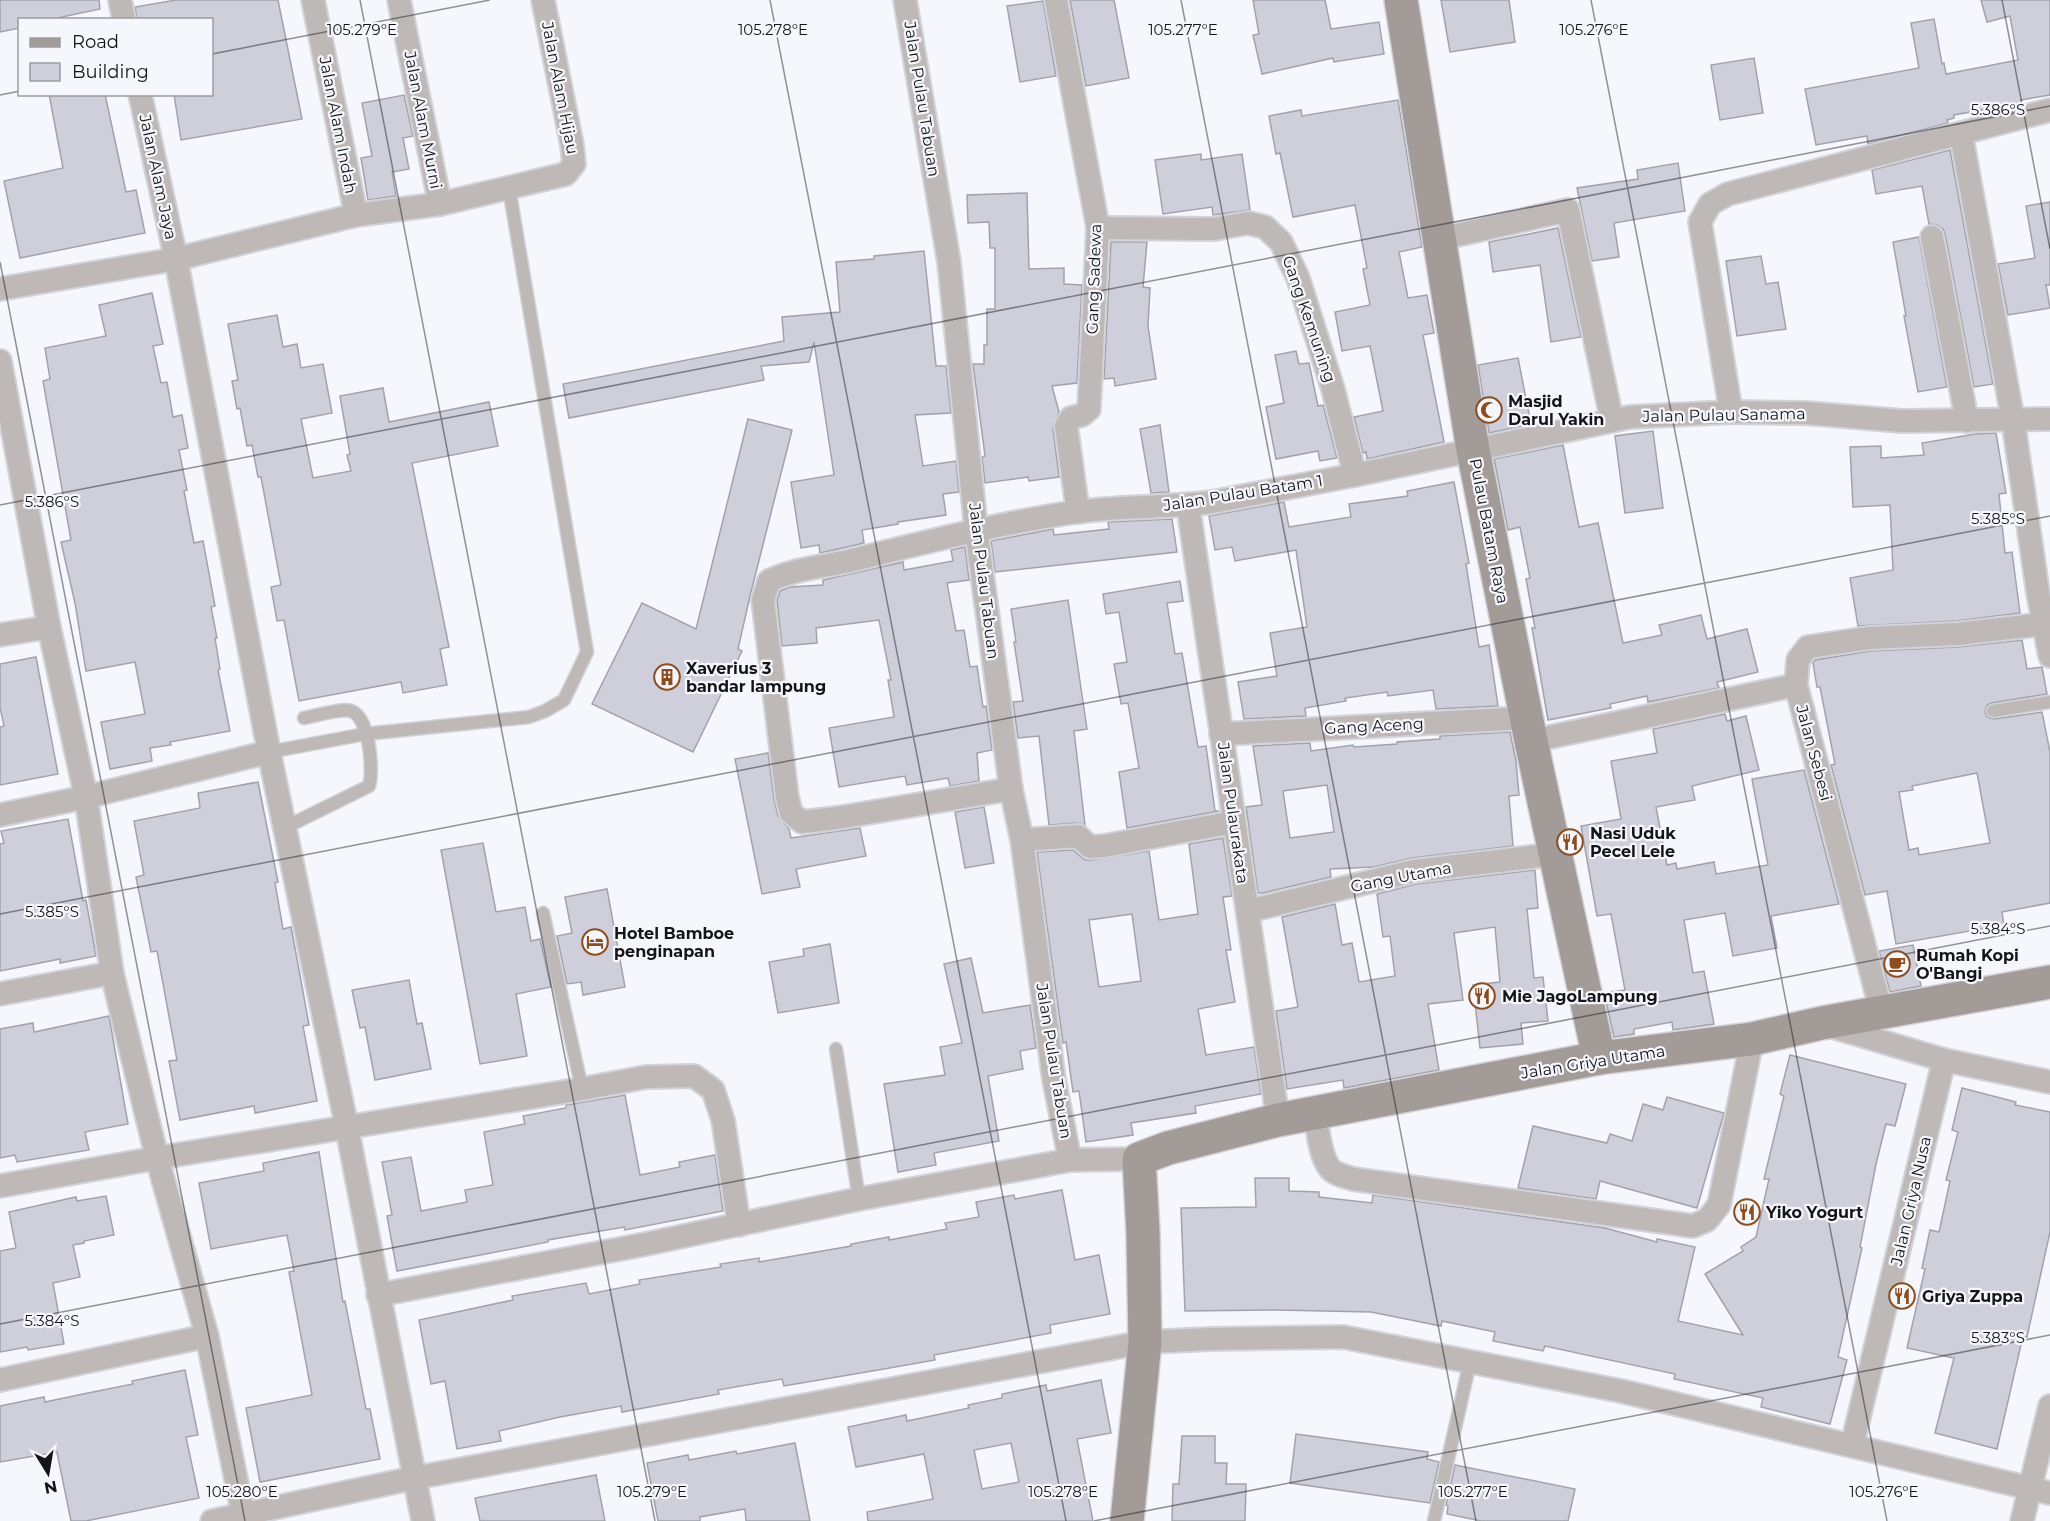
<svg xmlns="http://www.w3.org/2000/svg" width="2050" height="1521" font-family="Montserrat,sans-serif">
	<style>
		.building { fill: #cecfda; stroke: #a1a2ac; stroke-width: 1.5; fill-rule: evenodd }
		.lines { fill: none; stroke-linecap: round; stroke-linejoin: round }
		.lane-casing { stroke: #d2d3d9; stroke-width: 15 }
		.street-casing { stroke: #d2d3d9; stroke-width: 26 }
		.secondary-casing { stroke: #d2d3d9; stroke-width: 36 }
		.lane { stroke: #beb9b7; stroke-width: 12 }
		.street { stroke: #beb9b7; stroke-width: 22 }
		.secondary { stroke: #a29b97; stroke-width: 33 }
		.ticks { fill: none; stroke: #151519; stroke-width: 1.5; stroke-opacity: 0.45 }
		.labels { text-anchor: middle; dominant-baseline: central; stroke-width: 4.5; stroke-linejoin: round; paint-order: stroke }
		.street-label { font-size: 16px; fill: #151519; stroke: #f6f7fd }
		.poi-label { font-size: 16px; font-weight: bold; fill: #151519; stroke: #f6f7fd; text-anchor: start }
		.ticks-label { font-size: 15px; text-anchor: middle; fill: #151519; stroke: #f6f7fd; stroke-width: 4.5; stroke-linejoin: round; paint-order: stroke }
	</style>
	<rect width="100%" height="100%" fill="#f6f7fd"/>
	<g class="building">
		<path d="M0 0H99L100 9 48 20H20V28L0 32Z"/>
		<path d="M176 0H278L302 119 181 140 174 94H212V20H137L135 7Z"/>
		<path d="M1070 0H1114L1129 78 1086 86Z"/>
		<path d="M1253 0H1325L1331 29 1379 22 1384 54 1334 62 1333 58 1262 74 1253 35 1259 34Z"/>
		<path d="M1441 0H1509L1515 42 1450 52Z"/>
		<path d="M1981 0H2050V95L2021 100V103L1954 115V118L1947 120 1948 123 1868 144 1867 136 1816 145 1805 89 1919 68 1911 23 1934 19 1942 64 1944 63 1946 74 2018 60 2010 16 1987 22Z"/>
		<path d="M1043 1 1056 76 1020 82 1007 6Z"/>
		<path d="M1754 58 1763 113 1720 120 1711 65Z"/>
		<path d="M49 94H105L126 192 136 190 145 233 20 258 4 181 63 168Z"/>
		<path d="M404 95 413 136 403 138 409 169 392 172 396 196 368 200 361 158 372 156 362 103Z"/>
		<path d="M1398 100 1422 247 1399 252 1408 298 1427 295 1434 333 1423 335 1444 442 1367 459 1366 452 1363 453 1354 417 1383 411 1370 346 1342 351 1335 312 1370 305 1363 269 1367 268 1355 205 1293 217 1280 153 1276 154 1269 116 1301 110 1302 116Z"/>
		<path d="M1950 150 1993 384 1974 387 1945 234 1943 229 1937 225 1929 224 1922 186 1876 194 1872 170Z"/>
		<path d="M1201 154V160L1242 154 1250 210 1213 215 1212 207 1163 214 1155 160Z"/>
		<path d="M1678 163 1685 211 1614 223 1619 257 1592 261 1577 188 1638 179 1637 170Z"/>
		<path d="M1027 193 1029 269 1064 268V284L1082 285 1077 383 1052 386 1059 412 1053 428 1059 477 1029 481 1028 477 985 483 982 457 985 456 973 364H984V345H987V309H995V248H990L989 222 968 223 967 195Z"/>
		<path d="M2050 202V285H2046L2050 308 2008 315 1998 264 2035 258 2026 206Z"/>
		<path d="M1558 228 1581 337 1551 342 1540 265 1493 272 1489 242Z"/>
		<path d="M1919 237 1947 387 1918 392 1904 316H1906L1893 242Z"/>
		<path d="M1111 242H1147L1143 287 1150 288 1148 326 1156 379 1115 386 1114 378 1104 379Z"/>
		<path d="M924 251 936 366H946L951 413 915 415 923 466 956 461 959 492 943 494 946 515 898 522V524L862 530 864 543 843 548 820 553 819 545 801 548 791 482 834 475 814 342 809 362 761 366 764 380 569 418 563 384 784 341 782 317 840 312 836 262 874 259V256Z"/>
		<path d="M1761 256 1766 284 1778 282 1786 329 1737 336 1726 261Z"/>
		<path d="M152 293 163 344 153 346 161 383 167 382 173 417 182 415 188 448 179 450 187 490 184 491 194 543 203 541 215 606 211 607 217 638H215L220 669 218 670 230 731 170 742 171 745 150 748 152 761 110 769 101 722 145 714 135 662 86 671 75 603 61 542 71 540 43 381 50 379 45 348 106 336 99 305Z"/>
		<path d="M277 315 283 347 297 344 301 368 323 364 332 413 301 419 313 478 351 471 347 455 350 454 340 396 383 388 389 422 489 402 498 446 412 463 449 647 440 649 447 685 403 693 401 682 299 701 284 620 277 621 271 587 281 585 261 477H258L252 445 247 446 240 408 237 409 232 381 238 380 228 324Z"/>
		<path d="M1296 351 1299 364 1309 363 1318 406 1323 405 1337 458 1320 461 1318 451 1276 459 1266 407 1284 403 1275 355Z"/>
		<path d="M1518 358 1531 424 1489 433 1478 365Z"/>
		<path d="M748 419 792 430 750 596 738 649 742 651 693 752 592 704 642 603 696 629Z"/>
		<path d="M1160 425 1169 492 1151 493 1140 429Z"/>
		<path d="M1653 431 1663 508 1625 513 1615 436Z"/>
		<path d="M1996 433 2006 493 1999 494 2005 553 2012 552 2020 613 1956 621 1858 626 1850 578 1893 570 1890 505 1853 507 1850 447 1881 446V458L1924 455 1922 443 1975 434Z"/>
		<path d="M1563 445 1579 527 1598 523 1623 643 1662 635 1659 625 1701 615 1707 639 1747 629 1758 672 1717 682 1719 688 1648 702 1647 696 1610 704 1611 708 1548 720 1532 628H1535L1526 579 1530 578 1520 527 1508 530 1494 459Z"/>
		<path d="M1454 482 1469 563 1466 564 1479 647 1489 645 1498 706 1436 709 1433 690 1388 696 1387 692 1345 698 1346 701 1305 708 1306 716 1244 719 1238 682 1277 676 1270 633 1307 627 1296 550 1235 561 1232 547 1215 550 1209 516 1284 502 1289 527 1351 517 1349 504 1408 496 1407 491Z"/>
		<path d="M1172 519 1177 552 995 572 991 541 1053 529 1054 535 1109 529 1108 522Z"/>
		<path d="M965 547 969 580 947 583 956 631 964 630 970 667 977 666 983 707 986 706 992 750 977 753 979 781 950 786 948 778 907 785 905 776 839 787 829 728 894 717 888 680H891L879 620 816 628 817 643 782 646 777 600 780 591 790 587 823 585V580L903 562 904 570 953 561 951 550Z"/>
		<path d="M1180 581 1183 601 1167 603 1175 654 1182 653 1198 747 1206 746 1215 811H1219L1127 828 1119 772 1139 768 1128 703 1121 704 1114 664 1127 662 1119 612 1106 614 1103 594Z"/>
		<path d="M1068 600 1087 729 1074 731 1085 825 1077 823 1049 825 1039 736 1018 738 1013 702 1023 701 1014 642H1016L1011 609Z"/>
		<path d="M2022 640 2027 669 2042 667 2047 694 1992 703 1987 705 1985 712 1987 717 1994 719 2042 712 2050 752V903L2002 912 2004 925 1896 944 1887 891 1865 895 1831 765 1835 764 1820 687H1817L1813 663 1815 660 1870 651 1958 647ZM1977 773 1990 843 1919 855 1918 848 1909 850 1899 792 1913 790 1912 786Z"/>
		<path d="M36 657 58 774 0 785V727L4 726 0 707V664Z"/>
		<path d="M1725 714 1727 721 1746 716 1759 770 1692 786 1695 800 1656 807 1667 865 1676 863 1677 869 1714 862 1716 874 1768 865 1752 779 1804 770 1839 904 1771 916 1777 948 1733 956 1725 913 1684 920 1693 973 1704 971 1714 1024 1673 1030 1672 1022 1634 1029V1034L1614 1037 1604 993 1625 990 1611 914 1597 916 1581 826 1621 819 1611 761 1657 753 1653 729Z"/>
		<path d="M1510 732 1516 761 1519 795 1509 796 1513 846 1412 858 1374 867 1330 869 1331 877 1263 893H1258L1246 807 1262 805 1253 746 1310 743 1311 751 1353 745 1354 747 1397 744V742L1440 739V736ZM1327 785 1334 832 1290 838 1283 791Z"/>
		<path d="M768 753 774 799 778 816 789 829 791 838 860 828 866 856 796 869 800 887 762 894 735 759Z"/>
		<path d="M258 782 278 882 275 883 283 929 291 927 300 975 309 1025 303 1026 317 1101 255 1113 254 1106 180 1120 169 1061 177 1060 157 951 151 952 136 877 144 875 134 821 200 808 198 793Z"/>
		<path d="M984 807 994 863 965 868 955 812Z"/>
		<path d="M68 819 83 901 86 900 96 956 60 963V959L0 971V844L4 843 1 831Z"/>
		<path d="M1223 838 1232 896 1223 897 1231 950H1226L1235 1002 1198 1009 1206 1055 1254 1047 1261 1094 1195 1106 1196 1113 1131 1123 1133 1135 1086 1142 1079 1091 1073 1092 1066 1042 1063 1043 1037 852 1073 850 1085 860H1091L1149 851 1159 920 1198 914 1189 844ZM1132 914 1141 981 1099 987 1089 920Z"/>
		<path d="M483 843 496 912 525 907 531 941 540 939 551 987 516 994 527 1056 480 1064 441 850Z"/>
		<path d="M1535 870 1538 908 1527 909 1534 978 1543 977 1548 1021 1521 1023 1523 1044 1480 1048 1473 985 1500 982 1495 927 1454 933 1463 1000 1428 1004 1439 1070 1344 1088 1343 1080 1287 1089 1276 1011 1298 1007 1282 917 1335 904 1342 945 1352 943 1359 982 1395 976 1390 936 1383 937 1377 894 1416 884Z"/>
		<path d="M607 889 625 987 583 995 581 982 567 984 557 936 572 933 565 897Z"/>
		<path d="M830 944 839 1003 778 1013 769 962 804 956 803 949Z"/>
		<path d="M1913 945 1921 986 1890 992 1879 951Z"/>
		<path d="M971 958 983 1013 1030 1005 1036 1048 1020 1051 1023 1069 988 1076 999 1141 934 1153 936 1165 898 1172 884 1084 945 1075 940 1047 962 1043 944 964Z"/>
		<path d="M409 980 417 1024 422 1023 431 1069 375 1080 365 1027 360 1028 352 990Z"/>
		<path d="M109 1016 128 1124 85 1132 89 1150 17 1162 15 1155 0 1158V1029L33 1023 34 1032Z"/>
		<path d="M1790 1055 1906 1084 1895 1126 1886 1124 1876 1164 1860 1247 1862 1248 1838 1357 1847 1360 1830 1424 1761 1407 1763 1398 1674 1379 1675 1374 1545 1346 1543 1351 1493 1341 1495 1332 1442 1321 1441 1326 1371 1312 1276 1310 1185 1311 1181 1208 1256 1207 1255 1178H1289V1191L1319 1192V1197L1372 1203 1373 1195 1605 1228 1657 1242V1239L1695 1247 1678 1321 1743 1335 1705 1274 1743 1251 1741 1247 1756 1237 1769 1179H1764L1784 1096 1780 1094Z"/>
		<path d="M1962 1088 2016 1102 2015 1105 2050 1112V1232L2027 1337 2023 1336 1997 1449 1935 1433 1954 1358 1907 1348 1925 1269 1922 1268 1930 1230 1939 1232 1950 1181 1946 1180 1958 1132 1952 1130Z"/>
		<path d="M625 1095 640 1175 680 1167 679 1162 715 1155 723 1211 625 1230 624 1227 548 1240V1242L397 1271 387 1216 392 1215 382 1162 411 1157 421 1211 467 1202 465 1190 493 1185 484 1132 525 1124 523 1116 566 1108V1105Z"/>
		<path d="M1667 1097 1724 1113 1697 1208 1600 1181 1596 1199 1518 1188 1533 1126 1607 1143 1610 1134 1632 1141 1643 1104 1663 1110Z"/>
		<path d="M319 1152 343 1302 345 1301 366 1409H370L380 1459 260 1482 246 1408 312 1395 289 1272 294 1271 287 1235 211 1249 199 1183 264 1171 263 1163Z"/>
		<path d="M1062 1190 1075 1260 1099 1255 1110 1314 1050 1325 1051 1333 934 1355 935 1360 884 1369 784 1386 782 1379 718 1390 719 1394 622 1412 621 1406 560 1417 499 1431 501 1441 457 1449 445 1381 431 1384 419 1320 513 1300 512 1296 586 1283 589 1294 640 1284 639 1280 721 1267 720 1264 759 1258V1262L851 1246V1244L889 1237V1240L947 1229 945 1223 979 1217 976 1202 1014 1195 1015 1199Z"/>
		<path d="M106 1196 114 1235 84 1241V1243L73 1245 80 1277 53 1283 64 1344 28 1350 27 1347 0 1352V1251L16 1248 9 1212 76 1197 77 1201Z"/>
		<path d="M185 1370 198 1435 186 1437 199 1498 86 1521H71L57 1452 0 1462V1406L44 1397 45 1402 83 1394 133 1384 132 1381Z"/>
		<path d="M1101 1380 1111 1433 1077 1439 1093 1521H868L867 1512 933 1499 924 1454 856 1467 848 1427 906 1415 907 1421 969 1408 968 1405 1002 1398V1394L1046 1385 1047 1391ZM1011 1443 1019 1482 982 1489 974 1450Z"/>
		<path d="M1296 1434 1428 1452 1427 1459 1439 1462 1430 1503 1290 1483Z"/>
		<path d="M1182 1436H1215V1463H1227L1226 1484H1246L1245 1521H1172L1173 1484H1179Z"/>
		<path d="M795 1443 810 1521H746L745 1509 700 1517V1521H658L647 1463 688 1455 689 1460 736 1451 737 1454Z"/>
		<path d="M1455 1465 1575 1489 1568 1521H1481L1447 1514 1448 1506 1446 1505Z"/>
		<path d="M596 1475 605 1521H480L475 1498Z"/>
	</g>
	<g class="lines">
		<g class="lane-casing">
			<g id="lane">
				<path d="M1993 711 2050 702"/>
				<path d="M269 752 365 734 529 717 545 711 564 700 587 652 509 188"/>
				<path d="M284 828 369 786C374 770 369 716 351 711 341 708 315 716 304 718"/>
				<path d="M543 913 582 1089"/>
				<path d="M836 1049 859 1199"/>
				<path d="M1434 1521 1470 1362"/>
			</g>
		</g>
		<g class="street-casing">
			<g id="street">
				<path d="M120 0 124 20"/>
				<path d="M313 0 356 215"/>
				<path d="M399 0 440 204"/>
				<path d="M905 0 949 262 976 529 1011 789 1022 840 1054 1080 1070 1160"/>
				<path d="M1056 0 1098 228 1089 409 1082 415 1071 418 1066 426 1078 512"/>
				<path d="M140 94 176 259 269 752 347 1128 423 1521"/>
				<path d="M1961 134 2013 420 2038 593 2050 656"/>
				<path d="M1098 228 1214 229 1248 223 1265 227 1281 242 1298 278 1333 389 1355 475"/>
				<path d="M1932 237 1967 421"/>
				<path d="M1439 239 1568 210 1612 421"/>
				<path d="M0 289 176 259 356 215 440 204 566 174 574 164 572 145 543 0"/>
				<path d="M0 361 49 627 86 797 112 973 157 1158 207 1336 243 1514"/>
				<path d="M1731 412 1700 222 1710 204 1728 194 2050 110"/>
				<path d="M1188 505 1278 1120"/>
				<path d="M0 635 49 627"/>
				<path d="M1221 734 1527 718"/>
				<path d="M1531 741 1796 685"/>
				<path d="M1011 789 837 818 802 822 791 813 787 797 763 600 769 581C798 567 827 567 857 559 930 541 1001 523 1075 512 1120 506 1167 508 1212 502L1355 475 1630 417 1731 412 1806 413 1902 421 2050 419"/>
				<path d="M0 815 86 797 269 752"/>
				<path d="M1022 840 1078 836 1090 847 1104 846 1234 822"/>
				<path d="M1248 911 1414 871 1556 854"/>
				<path d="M0 994 112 973"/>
				<path d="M1882 1014 1796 685 1798 660 1808 647 1869 638 1957 634 2044 624"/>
				<path d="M1826 1025 1944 1060 2050 1082"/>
				<path d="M1315 1113C1318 1129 1320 1163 1334 1172 1339 1175 1347 1177 1353 1179L1693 1226 1707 1220 1719 1205 1752 1039"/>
				<path d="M0 1186 157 1158 582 1089 646 1077 694 1076 713 1090 723 1120 739 1225"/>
				<path d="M378 1295 646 1244 859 1199 1070 1160 1139 1159"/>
				<path d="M0 1380 207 1336"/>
				<path d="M1852 1446 1944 1060"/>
				<path d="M212 1521 414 1478 1145 1342 1211 1339 1343 1337 1621 1391 2050 1493"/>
				<path d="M2022 1521 2050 1406"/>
			</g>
		</g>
		<g class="secondary-casing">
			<g id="secondary">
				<path d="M1401 0 1473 450 1531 741 1599 1058"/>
				<path d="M1127 1521 1145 1342 1143 1232 1139 1159 1168 1148 1278 1120 1599 1058 1752 1039 1822 1023 2050 982"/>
			</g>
		</g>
		<use href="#lane" class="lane"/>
		<use href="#street" class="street"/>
		<use href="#secondary" class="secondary"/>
	</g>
	<path class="ticks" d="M360 0 655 1521M770 0 1066 1521M1181 0 1476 1521M1591 0 1887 1521M2002 0 2050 249M212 54 490 0M0 95 20 91M0 262 245 1521M0 505 2050 106M0 914 2050 516M0 1324 2050 926M1094 1521 2050 1335"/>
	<defs>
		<g id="mosque-ring" transform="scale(1.35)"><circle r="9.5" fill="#f6f7fd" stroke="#8e4c1c" stroke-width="1.5"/><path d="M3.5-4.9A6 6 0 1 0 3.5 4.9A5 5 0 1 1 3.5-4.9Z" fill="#8e4c1c"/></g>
		<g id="building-ring" transform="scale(1.35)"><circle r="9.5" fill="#f6f7fd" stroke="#8e4c1c" stroke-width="1.5"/><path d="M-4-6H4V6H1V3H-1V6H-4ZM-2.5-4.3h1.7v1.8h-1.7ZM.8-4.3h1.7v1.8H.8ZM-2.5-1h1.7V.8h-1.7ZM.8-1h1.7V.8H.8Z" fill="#8e4c1c"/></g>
		<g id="restaurant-ring" transform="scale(1.35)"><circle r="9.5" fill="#f6f7fd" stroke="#8e4c1c" stroke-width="1.5"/><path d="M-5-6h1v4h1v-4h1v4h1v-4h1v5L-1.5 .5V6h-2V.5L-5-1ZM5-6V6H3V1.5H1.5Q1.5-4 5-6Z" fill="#8e4c1c"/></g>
		<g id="hotel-ring" transform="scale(1.35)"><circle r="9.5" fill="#f6f7fd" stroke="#8e4c1c" stroke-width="1.5"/><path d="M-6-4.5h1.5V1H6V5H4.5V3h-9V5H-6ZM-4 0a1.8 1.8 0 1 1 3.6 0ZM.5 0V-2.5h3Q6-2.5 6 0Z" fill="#8e4c1c"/></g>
		<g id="cafe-ring" transform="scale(1.35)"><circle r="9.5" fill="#f6f7fd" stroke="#8e4c1c" stroke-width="1.5"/><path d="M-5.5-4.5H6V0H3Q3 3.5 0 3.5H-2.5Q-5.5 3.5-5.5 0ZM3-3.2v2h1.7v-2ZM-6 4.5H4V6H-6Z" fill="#8e4c1c"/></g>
	</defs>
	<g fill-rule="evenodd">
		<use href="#mosque-ring" x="1489" y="410"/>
		<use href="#building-ring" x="667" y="677"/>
		<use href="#restaurant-ring" x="1570" y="842"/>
		<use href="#hotel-ring" x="595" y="942"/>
		<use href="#cafe-ring" x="1897" y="964"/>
		<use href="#restaurant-ring" x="1482" y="996"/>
		<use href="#restaurant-ring" x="1747" y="1212"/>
		<use href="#restaurant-ring" x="1902" y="1296"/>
	</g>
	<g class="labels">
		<g class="street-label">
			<text transform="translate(560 88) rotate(79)">Jalan Alam Hijau</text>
			<text transform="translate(922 99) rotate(81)">Jalan Pulau Tabuan</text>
			<text transform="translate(423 120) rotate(79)">Jalan Alam Murni</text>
			<text transform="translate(338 125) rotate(79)">Jalan Alam Indah</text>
			<text transform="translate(158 177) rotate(78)">Jalan Alam Jaya</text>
			<text transform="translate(1094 279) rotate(-88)">Gang Sadewa</text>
			<text transform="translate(1309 319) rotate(71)">Gang Kemuning</text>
			<text transform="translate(1724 415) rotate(-1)">Jalan Pulau Sanama</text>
			<text transform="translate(1243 493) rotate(-9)">Jalan Pulau Batam 1</text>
			<text transform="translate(1489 531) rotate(79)">Pulau Batam Raya</text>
			<text transform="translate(984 581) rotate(83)">Jalan Pulau Tabuan</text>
			<text transform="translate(1374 726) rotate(-3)">Gang Aceng</text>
			<text transform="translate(1814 753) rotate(75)">Jalan Sebesi</text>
			<text transform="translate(1233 813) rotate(82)">Jalan Pulaurakata</text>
			<text transform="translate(1401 877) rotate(-11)">Gang Utama</text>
			<text transform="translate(1054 1061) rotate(81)">Jalan Pulau Tabuan</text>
			<text transform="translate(1593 1062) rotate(-9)">Jalan Griya Utama</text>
			<text transform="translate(1911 1201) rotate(-77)">Jalan Griya Nusa</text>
		</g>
		<g class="poi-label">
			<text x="1508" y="401">Masjid<tspan x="1508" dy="18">Darul Yakin</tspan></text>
			<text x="686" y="668">Xaverius 3<tspan x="686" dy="18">bandar lampung</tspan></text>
			<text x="1590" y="833">Nasi Uduk<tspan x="1590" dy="18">Pecel Lele</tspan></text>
			<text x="614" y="933">Hotel Bamboe<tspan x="614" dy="18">penginapan</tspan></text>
			<text x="1916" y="955">Rumah Kopi<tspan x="1916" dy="18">O'Bangi</tspan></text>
			<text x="1502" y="996">Mie JagoLampung</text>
			<text x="1766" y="1212">Yiko Yogurt</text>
			<text x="1922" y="1296">Griya Zuppa</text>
		</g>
	</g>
	<g class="ticks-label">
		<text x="362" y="35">105.279°E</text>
		<text x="773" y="35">105.278°E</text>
		<text x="1183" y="35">105.277°E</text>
		<text x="1594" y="35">105.276°E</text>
		<text x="1998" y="115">5.386°S</text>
		<text x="52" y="507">5.386°S</text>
		<text x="1998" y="524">5.385°S</text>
		<text x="52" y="917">5.385°S</text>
		<text x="1998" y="934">5.384°S</text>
		<text x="52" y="1326">5.384°S</text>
		<text x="1998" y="1343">5.383°S</text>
		<text x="242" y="1497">105.280°E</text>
		<text x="652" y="1497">105.279°E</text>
		<text x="1063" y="1497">105.278°E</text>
		<text x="1473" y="1497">105.277°E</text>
		<text x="1884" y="1497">105.276°E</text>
	</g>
	<rect x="18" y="18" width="195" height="78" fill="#f6f7fd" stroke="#9c9da2" stroke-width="1.5"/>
	<rect x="30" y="38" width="30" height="9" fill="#a29b97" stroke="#9c9da2" stroke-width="1.5"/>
	<text x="72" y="48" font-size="18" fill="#151519">Road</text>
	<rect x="30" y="63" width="30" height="18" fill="#cecfda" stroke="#9c9da2" stroke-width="1.5"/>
	<text x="72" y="78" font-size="18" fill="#151519">Building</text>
	<g transform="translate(48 1473) rotate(169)" stroke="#f6f7fd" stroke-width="4.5" paint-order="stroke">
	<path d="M0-4.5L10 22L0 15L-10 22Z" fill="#151519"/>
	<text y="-9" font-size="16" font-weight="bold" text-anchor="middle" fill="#151519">N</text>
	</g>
</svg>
